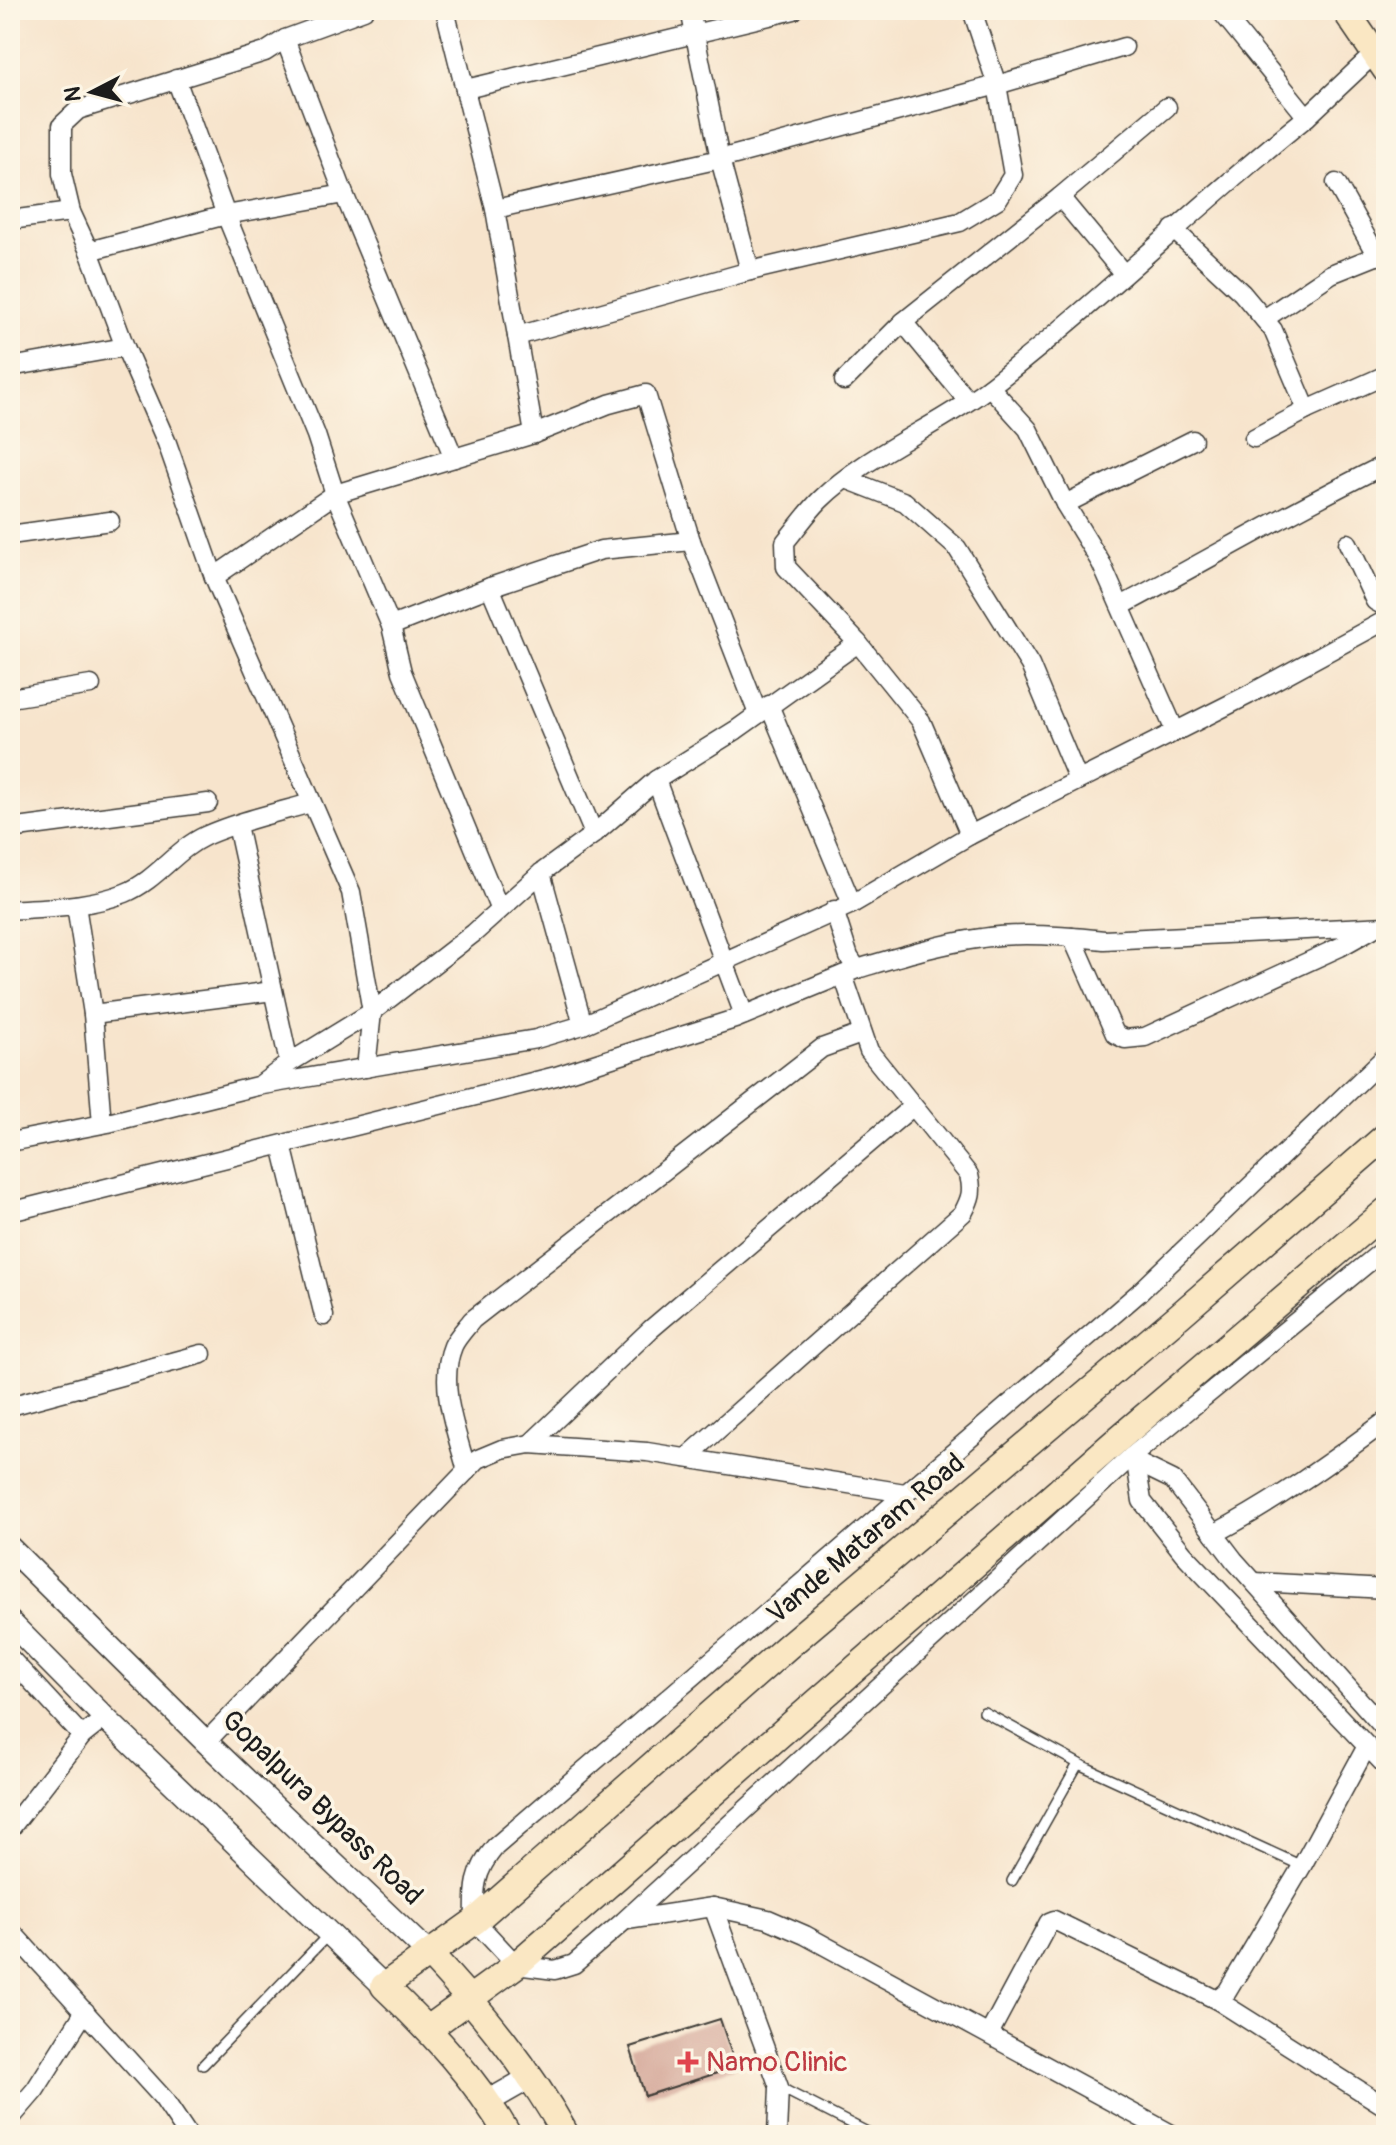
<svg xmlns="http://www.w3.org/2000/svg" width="1396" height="2145" font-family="Pangolin,sans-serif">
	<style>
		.building { fill: #cf9d8f }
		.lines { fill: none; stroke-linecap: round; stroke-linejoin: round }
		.service-casing { stroke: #3d3a36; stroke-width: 12 }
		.minor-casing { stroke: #3d3a36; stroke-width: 21 }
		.tertiary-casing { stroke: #3d3a36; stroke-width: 25 }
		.secondary-casing { stroke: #3d3a36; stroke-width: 29 }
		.service { stroke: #fff; stroke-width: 9 }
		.minor { stroke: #fff; stroke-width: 18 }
		.tertiary { stroke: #fff; stroke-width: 22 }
		.secondary { stroke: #fae7c3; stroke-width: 26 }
		.health-dot { fill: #e0444e; stroke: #fcf5e5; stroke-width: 3 }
		.labels { text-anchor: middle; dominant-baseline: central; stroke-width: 7; stroke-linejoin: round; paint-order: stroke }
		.street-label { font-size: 28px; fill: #1c1c1c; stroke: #fcf5e5 }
		.health-label { font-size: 28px; fill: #be3a42; stroke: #fcf5e5; text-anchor: start }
	</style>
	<rect width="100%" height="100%" fill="#fcf5e5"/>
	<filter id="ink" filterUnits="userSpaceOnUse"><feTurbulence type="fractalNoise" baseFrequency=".0125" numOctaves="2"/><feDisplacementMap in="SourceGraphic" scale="16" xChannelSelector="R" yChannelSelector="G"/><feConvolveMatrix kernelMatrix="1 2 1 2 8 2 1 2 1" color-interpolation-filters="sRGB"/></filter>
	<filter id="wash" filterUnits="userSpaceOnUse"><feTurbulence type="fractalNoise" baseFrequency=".006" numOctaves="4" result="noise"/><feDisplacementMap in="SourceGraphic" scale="32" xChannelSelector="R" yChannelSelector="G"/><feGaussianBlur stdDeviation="1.8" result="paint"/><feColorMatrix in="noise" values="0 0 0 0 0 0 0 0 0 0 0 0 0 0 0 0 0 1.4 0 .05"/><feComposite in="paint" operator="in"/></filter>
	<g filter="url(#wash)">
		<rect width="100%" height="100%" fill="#f7e4cc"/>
		<g id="blocks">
			<path class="building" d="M720 2019 736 2067 645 2096 630 2047Z"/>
		</g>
	</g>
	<g filter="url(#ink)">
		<use href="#blocks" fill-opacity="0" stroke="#3d3a36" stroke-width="2"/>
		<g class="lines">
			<g class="service-casing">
				<g id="service">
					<path d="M984 1712 1083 1766 1302 1866"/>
					<path d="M1012 1881 1078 1764"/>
					<path d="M203 2065 328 1935"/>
					<path d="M779 2087 873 2135"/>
				</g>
			</g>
			<g class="minor-casing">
				<g id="minor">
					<path d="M364 10 285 39 265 52 78 110 62 125V174L71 212 89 251 125 347 167 443 214 577 351 892 372 1012 366 1068"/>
					<path d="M445 10 495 209 534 434"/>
					<path d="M690 10 720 159 750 271"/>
					<path d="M285 39 344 194 454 458"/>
					<path d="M176 79 226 215 316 435 335 494 391 626 402 672 499 908"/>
					<path d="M466 89 794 10"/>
					<path d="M1307 117 1375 53"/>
					<path d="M1336 183 1377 256"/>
					<path d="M1060 197 1123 273"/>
					<path d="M495 209 720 159 997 85 1124 47"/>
					<path d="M10 220 71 212"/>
					<path d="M1173 229 1242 293 1273 330 1307 410"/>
					<path d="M89 251 226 215 344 194"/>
					<path d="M1264 319 1331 274 1386 252"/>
					<path d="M903 322 968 401"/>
					<path d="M517 336 750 271 960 222 998 199 1013 175 997 85 972 10"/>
					<path d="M10 367 125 347"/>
					<path d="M844 381 903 322 1060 197 1167 107"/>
					<path d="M990 387 1028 429 1065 504 1101 563 1175 731"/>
					<path d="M1254 438 1307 410 1386 375"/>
					<path d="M846 479 905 502 957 548 1030 665 1078 780"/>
					<path d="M1065 504 1193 440"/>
					<path d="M10 535 110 521"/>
					<path d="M1348 543 1375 601 1386 607"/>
					<path d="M214 577 335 494 534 434 609 404 646 394 691 541 758 714"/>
					<path d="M490 587 601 550 691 541"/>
					<path d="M1121 606C1210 559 1296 508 1386 464"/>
					<path d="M391 626 490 587 594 834"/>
					<path d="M10 698 91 685"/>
					<path d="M769 705 852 904"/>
					<path d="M656 780 744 1015"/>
					<path d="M237 825 289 1063"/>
					<path d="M10 829 208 803"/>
					<path d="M970 835 921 721 858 643 786 567 785 542C797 528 807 513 820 500 867 454 939 426 992 385 1101 301 1199 203 1307 117L1220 10"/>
					<path d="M541 873 583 1025"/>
					<path d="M76 905 93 1014 102 1124"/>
					<path d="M10 910C49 907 89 907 125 893 157 880 175 850 205 836 235 822 279 812 311 803"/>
					<path d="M834 910 849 957 857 969C898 957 939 944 982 938 1018 932 1068 936 1104 940L1386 926"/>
					<path d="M1072 937 1115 1034 1125 1039 1145 1037 1340 947 1372 929"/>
					<path d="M93 1014 273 991"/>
					<path d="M1386 1056 1141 1291 495 1847C474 1872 474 1889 475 1921L516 1965 555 1970 574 1964 624 1921 1131 1457 1386 1248"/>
					<path d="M260 1085 289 1063 372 1012 474 933 541 873 594 834 656 780 736 730 858 643"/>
					<path d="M10 1142 108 1123 257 1086 536 1039 583 1025 852 904 970 835 1248 695 1386 620"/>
					<path d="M282 1145 324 1316"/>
					<path d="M10 1212 556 1076 735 1019 857 969"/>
					<path d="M10 1406 202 1354"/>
					<path d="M530 1444 651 1329 912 1107"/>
					<path d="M1131 1457 1136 1462 1173 1480 1234 1560 1386 1730"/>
					<path d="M686 1458 963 1213C971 1198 973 1191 969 1175L869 1051 843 975"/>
					<path d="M1136 1462 1142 1501 1184 1554 1386 1766"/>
					<path d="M467 1471C457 1433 437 1385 453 1346 457 1337 466 1328 472 1320L822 1048 861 1034"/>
					<path d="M1214 1534C1276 1501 1330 1463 1386 1421"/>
					<path d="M1255 1582 1386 1589"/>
					<path d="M10 1658 82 1736"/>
					<path d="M206 1742 478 1459 502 1449 530 1444 647 1452 905 1493"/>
					<path d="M10 1829 82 1736 105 1718"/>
					<path d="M713 1907 779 2087 777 2135"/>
					<path d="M627 1920 713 1907 768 1919 805 1935 1173 2135"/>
					<path d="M10 1930 163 2098 188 2135"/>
					<path d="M1217 2000 1386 2107"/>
					<path d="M989 2034 1049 1922 1054 1920 1217 2000 1227 1992 1302 1866 1367 1746"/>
					<path d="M10 2119 35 2090 85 2011"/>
				</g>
			</g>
			<g class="tertiary-casing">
				<g id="tertiary">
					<path d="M10 1548 206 1742 429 1954"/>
					<path d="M10 1622 105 1718 384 1986"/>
					<path d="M487 2102 531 2077"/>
				</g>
			</g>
			<g class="secondary-casing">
				<g id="secondary">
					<path d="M1345 10 1386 70"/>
					<path d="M429 1954C481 2010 529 2068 566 2135"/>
					<path d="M428 2029 516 1965 1116 1441 1386 1211"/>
					<path d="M508 2135C476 2079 431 2031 384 1986L475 1921 787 1647 1180 1315 1386 1136"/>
				</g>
			</g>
			<use href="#service" class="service"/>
			<use href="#minor" class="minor"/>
			<use href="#tertiary" class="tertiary"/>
			<use href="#secondary" class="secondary"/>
		</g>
	</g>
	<path class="health-dot" d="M684 2050h8v8h8v8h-8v8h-8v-8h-8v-8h8z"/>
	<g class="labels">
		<g class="street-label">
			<text transform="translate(866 1539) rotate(-40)">Vande Mataram Road</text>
			<text transform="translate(322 1808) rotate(44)">Gopalpura Bypass Road</text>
		</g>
		<g class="health-label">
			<text x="706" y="2062">Namo Clinic</text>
		</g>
	</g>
	<rect width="1396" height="2145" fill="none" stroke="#fcf5e5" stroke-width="40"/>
	<g transform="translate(92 92) rotate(264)" stroke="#fcf5e5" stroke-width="6" paint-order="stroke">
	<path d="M0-6L14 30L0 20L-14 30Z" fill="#1c1c1c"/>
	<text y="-12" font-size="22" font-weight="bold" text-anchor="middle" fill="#1c1c1c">N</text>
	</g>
</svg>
